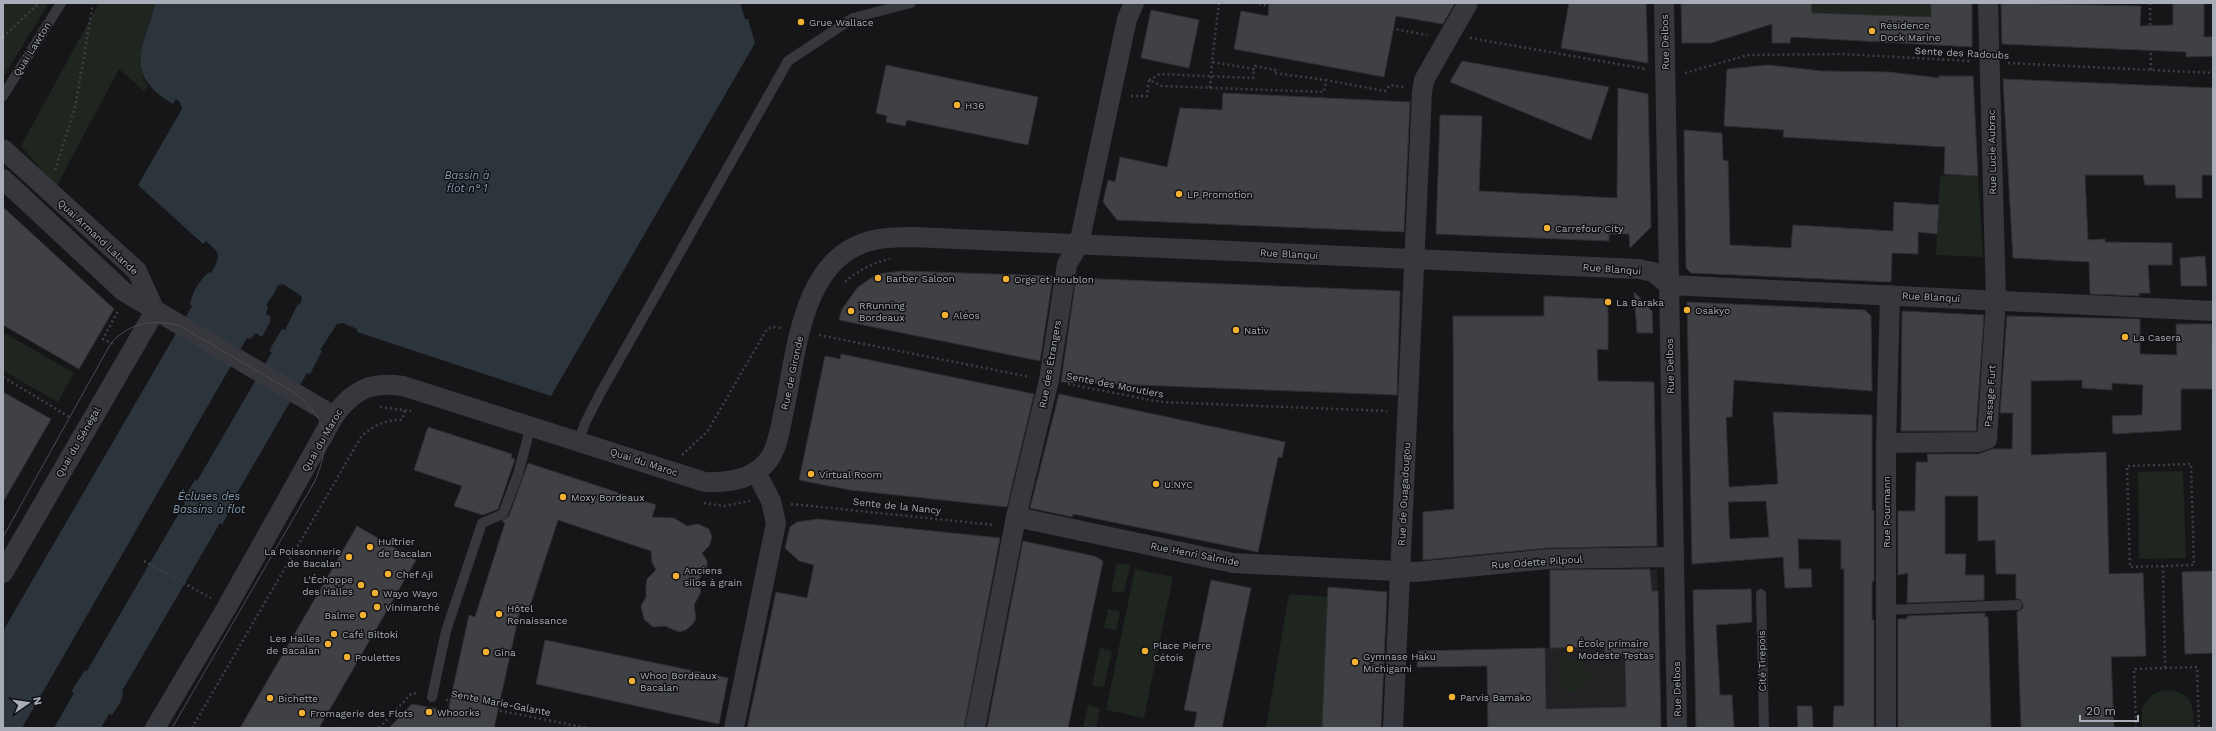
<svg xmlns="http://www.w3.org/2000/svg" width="2216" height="731" font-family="'Work Sans',sans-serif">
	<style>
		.built { fill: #222225 }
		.green { fill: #1e261f }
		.water { fill: #2c353c }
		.building { fill: #404145; stroke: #303034; fill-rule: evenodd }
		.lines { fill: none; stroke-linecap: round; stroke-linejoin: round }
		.path { stroke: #3d3f44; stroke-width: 2.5; stroke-dasharray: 2 3; stroke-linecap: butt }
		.lane { stroke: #37383d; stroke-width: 10 }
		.street { stroke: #37383d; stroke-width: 20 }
		.tram { stroke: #4a4c52; stroke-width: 1 }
		.poi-dot { fill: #f2b134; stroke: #111113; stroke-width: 1.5 }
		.labels { text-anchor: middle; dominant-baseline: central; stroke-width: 3; stroke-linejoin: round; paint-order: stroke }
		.poi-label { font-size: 10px; fill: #a8adb8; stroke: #111113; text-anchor: start }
		.street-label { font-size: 10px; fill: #a8adb8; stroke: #111113 }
		.water-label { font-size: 11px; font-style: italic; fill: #7f9bb3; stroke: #111113 }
	</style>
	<rect width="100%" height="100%" fill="#161618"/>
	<path class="built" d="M1657 570 1661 728H1488L1487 666 1417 667 1418 651 1550 648V572Z"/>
	<g class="green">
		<path d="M3 3H49L3 77Z"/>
		<path d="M99 3H156C148 30 131 60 148 86L144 91 119 69 56 187 21 146Z"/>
		<path d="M1811 3H1931V17L1812 13Z"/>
		<path d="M1940 175 1978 176 1983 257 1936 255Z"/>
		<path d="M3 332 74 373 58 402 3 371Z"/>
		<path d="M2183 471 2186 558 2139 559 2138 472Z"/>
		<path d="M1117 563 1130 565 1124 593 1111 591Z"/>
		<path d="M1135 569 1173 577 1144 718 1106 710Z"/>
		<path d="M1289 594 1328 597 1322 728H1266Z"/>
		<path d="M1108 609 1120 611 1116 630 1104 628Z"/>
		<path d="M1100 648 1112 651 1104 687 1092 685Z"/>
		<path d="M1562 658 1576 659 1583 662 1586 670 1592 675C1590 685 1578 689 1570 692 1557 685 1559 673 1559 660Z"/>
		<path d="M2164 690C2193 691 2193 704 2194 728H2142V707L2153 694Z"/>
		<path d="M1088 705 1100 708 1096 728H1083Z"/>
	</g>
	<path class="water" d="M156 3H740L745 19H748L755 43 551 396 357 332V329L343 323 337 324 320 350 322 351 310 374 307 373 233 500 234 502 222 525 220 523 122 691C125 698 116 709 112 715L109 714 101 728H54L74 693 71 692 85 670 87 671 185 503 182 501 195 480 197 481 272 352 269 351 282 329 285 330 298 304 300 305 302 298 300 295 283 284 277 286 275 292 266 305 268 306 266 314 271 317 270 322 262 337 256 333 250 339 247 338 22 728H3V631L192 306 190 304C193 291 199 281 209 272L211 273C221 256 221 254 206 241L203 244 138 185 182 109 180 102 176 99 173 104C123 74 142 49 156 3Z"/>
	<g class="building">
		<path d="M1269 3H1455L1443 24 1396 16 1384 77 1234 49 1241 11 1268 16Z"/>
		<path d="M1569 3H1646L1648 63 1561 48Z"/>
		<path d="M1681 3H1811L1812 13 1931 17V3H1972V47L1791 37 1790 43H1772V24L1711 43H1682Z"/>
		<path d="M2001 3 2141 6 2140 26 2173 25V3H2204V37H2213V56L2186 57V52L2002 44Z"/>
		<path d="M1151 10 1199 20 1189 68 1141 58Z"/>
		<path d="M1462 61 1609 87 1591 140 1450 82Z"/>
		<path d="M886 65 1038 97 1028 145 907 120 905 126 886 122 887 116 876 113Z"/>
		<path d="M1768 65 1822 71 1889 72 1939 78V76H1973L1978 176 1944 174 1945 147 1783 137 1784 130 1724 126 1727 69Z"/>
		<path d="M2003 79 2213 88V175H2202V198H2176L2175 185H2145L2143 175H2085L2088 240 2105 239V242L2172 243V265H2148L2150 293H2139V296L2090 294 2089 262 2013 258Z"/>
		<path d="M1618 88 1648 94 1651 227 1630 248 1629 234H1609V241L1436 234 1440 115 1482 116 1479 191 1617 198Z"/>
		<path d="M1223 93 1410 102 1404 232 1117 220 1103 202 1108 180 1115 182 1120 157 1167 167 1180 108 1222 110Z"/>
		<path d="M1684 130 1722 133 1723 160 1728 161 1730 245 1791 248 1793 225 1893 231 1894 202 1939 205 1937 234 1918 232V254L1892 253 1891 282 1691 273 1686 268Z"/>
		<path d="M3 207 114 309 79 369 3 325Z"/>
		<path d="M2205 256 2207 286H2181L2180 258Z"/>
		<path d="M903 271 1053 276 1040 361 839 320 842 309 858 287 877 274Z"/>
		<path d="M1076 278 1400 291 1397 395 1061 382Z"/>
		<path d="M1634 292 1652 311 1653 333H1637Z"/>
		<path d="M1544 296 1608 299V350L1597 349 1598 381 1654 382 1657 546 1548 548 1423 560V512L1454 509 1453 316H1544Z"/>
		<path d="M1687 302 1865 310 1871 316 1872 391 1734 380 1732 417H1726L1729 487 1778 484 1773 412 1872 415V510L1874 511V581H1872V620H1874V728H1833L1834 706H1844V569H1841V540L1798 539 1799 569H1811L1812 587 1785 588 1783 557 1692 564ZM1766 501 1769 537 1730 539 1728 502Z"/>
		<path d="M1902 311 1984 315 1976 431H1901Z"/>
		<path d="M2007 316 2140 319V354L2177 355 2176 324H2212L2213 389H2181V430L2113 434 2112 416 2142 415 2143 385 2112 383V390L2082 388V380L2031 381V455L2106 452 2109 574 2143 573 2146 656 2111 657 2114 728H2021L2017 612 2023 608V604L2020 599H2016V574H1996L1995 540 1978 541V496H1945V554H1966L1965 575H1984V600L1907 603 1908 573 1898 575V511H1915L1916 462H1928L1927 454H1979L1992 449H2012L2013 413H2000Z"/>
		<path d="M841 354 1034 394 1007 507 850 490 799 480 825 356 840 359Z"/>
		<path d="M3 392 51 419 3 502Z"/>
		<path d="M1059 394 1285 442 1282 458 1278 457 1258 552 1073 514 1072 517 1030 508Z"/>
		<path d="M428 427 512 454 511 458 515 459 498 509 483 515 454 506 462 486 414 470Z"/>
		<path d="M528 463 656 505 652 517 674 518 687 526 698 524 709 529 712 537 709 546 702 553 707 561V567L698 581 701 592 694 605 696 618 693 624 686 630 679 632 665 626 653 627 644 619 641 606 646 597V585L647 579 656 570 652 562 651 551 558 520 528 612 520 610 494 728H389L412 704 448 711 469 615 475 617 505 523 502 521 509 516Z"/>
		<path d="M818 519 1000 538 964 728H747L776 592 807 598 814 565 799 561 785 548 790 527 797 522Z"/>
		<path d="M357 526 416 560 319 728H240Z"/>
		<path d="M1023 541 1094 556 1103 561 1068 728H987Z"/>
		<path d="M1650 569 1652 591H1658L1661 728H1488L1487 666 1417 667 1418 651 1545 648 1546 709 1626 707 1625 655H1605V647L1550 648V570Z"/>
		<path d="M2213 571V653L2185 654 2182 572Z"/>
		<path d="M1211 580 1251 588 1222 728H1194L1197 712 1184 710Z"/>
		<path d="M1328 587 1387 592 1381 728H1322Z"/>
		<path d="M1751 589 1752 622 1716 625 1720 695H1732L1734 728H1696L1693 590Z"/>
		<path d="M1985 613V617H1988L1991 728H1898V619H1907V616Z"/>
		<path d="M545 640 728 678 719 724 536 684Z"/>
		<path d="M1797 706H1812L1813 728H1798Z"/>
	</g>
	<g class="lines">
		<g class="path">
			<path d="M1219 3 1212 62 1254 69 1255 66 1275 70 1274 73 1326 80"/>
			<path d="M1254 3 1427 35"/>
			<path d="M2150 3 2151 71"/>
			<path d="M3 37 39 3"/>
			<path d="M1470 38 1646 69"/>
			<path d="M2008 63 2213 73"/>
			<path d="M1685 73 1748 55 1842 54 1971 61"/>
			<path d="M1149 80 1160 74 1253 78 1254 69"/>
			<path d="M1210 88 1212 62"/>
			<path d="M1131 96H1147L1149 80 1162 86 1324 92 1326 80 1385 91 1390 85 1404 87"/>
			<path d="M55 170 75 108 93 3"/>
			<path d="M3 277 31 230"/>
			<path d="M845 282C859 270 872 263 890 259"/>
			<path d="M819 335 1030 377"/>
			<path d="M113 344 103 339 118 311"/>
			<path d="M3 377 71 418"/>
			<path d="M1068 384 1161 402 1387 411"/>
			<path d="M380 407 411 411"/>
			<path d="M682 455 707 432 767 329 773 327 781 328"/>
			<path d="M704 503 724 506 750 501"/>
			<path d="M791 504 995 525"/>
			<path d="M144 561 211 598"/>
			<path d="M2163 566 2130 567 2127 466 2191 464 2194 565 2163 566 2165 668"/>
			<path d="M446 700 587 728"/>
			<path d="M192 728 361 437C373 425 385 420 402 420L405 410"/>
			<path d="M379 728 412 693 418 694"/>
			<path d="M2136 728 2134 669 2197 667 2199 728"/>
		</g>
		<g class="lane">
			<path d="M3 96 61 3"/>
			<path d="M579 441 585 423 601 392 788 61 853 18 911 3"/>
			<path d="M1761 594 1764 728"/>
			<path d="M1886 610 2017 605"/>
			<path d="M432 697 446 631 482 523 503 514 518 474 531 426"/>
		</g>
		<g class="street">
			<path d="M1664 3 1677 728"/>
			<path d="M3 149 137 271 155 311"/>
			<path d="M3 179 123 291 334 416"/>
			<path d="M1886 443 1979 442 1987 439 1996 300 1988 3"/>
			<path d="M1016 517 1233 563 1416 572 1549 559 1674 557"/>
			<path d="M3 573 155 311"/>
			<path d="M155 728 227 607 334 416C353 390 371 381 403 386L705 482C728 483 755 480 770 458 779 444 781 422 785 406 797 348 803 255 874 240 887 237 900 237 913 237L1639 269 1653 272 1669 285 2213 311"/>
			<path d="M734 728 776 523 771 501 756 472"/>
			<path d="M975 728 1016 517 1049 380 1067 264 1079 244 1127 19 1134 3"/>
			<path d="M1393 728 1422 92 1424 80 1468 3"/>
			<path d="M1886 728V443L1890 295"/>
		</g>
		<path class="tram" d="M3 537 111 343C130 322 153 319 180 326L295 393C329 421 331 442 315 481L172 728"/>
	</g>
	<g class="poi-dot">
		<circle cx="801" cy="22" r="4"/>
		<circle cx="1872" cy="31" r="4"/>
		<circle cx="957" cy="105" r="4"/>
		<circle cx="1179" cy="194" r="4"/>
		<circle cx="1547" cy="228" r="4"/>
		<circle cx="878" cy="278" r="4"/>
		<circle cx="1006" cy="279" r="4"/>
		<circle cx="1608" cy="302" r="4"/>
		<circle cx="1687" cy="310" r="4"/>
		<circle cx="851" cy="311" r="4"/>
		<circle cx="945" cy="315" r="4"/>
		<circle cx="1236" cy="330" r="4"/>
		<circle cx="2125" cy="337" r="4"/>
		<circle cx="811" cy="474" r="4"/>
		<circle cx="1156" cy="484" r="4"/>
		<circle cx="563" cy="497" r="4"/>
		<circle cx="370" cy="547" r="4"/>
		<circle cx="349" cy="557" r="4"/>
		<circle cx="388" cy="574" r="4"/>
		<circle cx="676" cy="576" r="4"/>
		<circle cx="361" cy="585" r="4"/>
		<circle cx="375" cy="593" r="4"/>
		<circle cx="377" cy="607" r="4"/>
		<circle cx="499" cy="614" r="4"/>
		<circle cx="363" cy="615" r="4"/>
		<circle cx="334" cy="634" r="4"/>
		<circle cx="328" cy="644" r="4"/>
		<circle cx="1570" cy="649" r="4"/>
		<circle cx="1145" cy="651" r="4"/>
		<circle cx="486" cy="652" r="4"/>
		<circle cx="347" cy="657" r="4"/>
		<circle cx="1355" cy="662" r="4"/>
		<circle cx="632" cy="681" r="4"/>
		<circle cx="1452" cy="697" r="4"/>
		<circle cx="270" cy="698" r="4"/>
		<circle cx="429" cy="712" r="4"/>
		<circle cx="302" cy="713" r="4"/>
	</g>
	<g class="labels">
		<g class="poi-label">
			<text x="809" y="22">Grue Wallace</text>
			<text x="1880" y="25">Résidence<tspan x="1880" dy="12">Dock Marine</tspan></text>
			<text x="965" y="105">H36</text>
			<text x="1187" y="194">LP Promotion</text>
			<text x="1555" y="228">Carrefour City</text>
			<text x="886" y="278">Barber Saloon</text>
			<text x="1014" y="279">Orge et Houblon</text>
			<text x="1616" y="302">La Baraka</text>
			<text x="859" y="305">RRunning<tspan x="859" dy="12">Bordeaux</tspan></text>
			<text x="1695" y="310">Osakyo</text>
			<text x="953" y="315">Aléos</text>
			<text x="1244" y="330">Nativ</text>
			<text x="2133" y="337">La Casera</text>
			<text x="819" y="474">Virtual Room</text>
			<text x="1164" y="484">U.NYC</text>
			<text x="571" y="497">Moxy Bordeaux</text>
			<text x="378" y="541">Huîtrier<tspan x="378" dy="12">de Bacalan</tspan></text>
			<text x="341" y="551" text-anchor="end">La Poissonnerie<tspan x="341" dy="12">de Bacalan</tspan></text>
			<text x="684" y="570">Anciens<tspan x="684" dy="12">silos à grain</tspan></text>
			<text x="396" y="574">Chef Aji</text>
			<text x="353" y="579" text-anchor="end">L'Échoppe<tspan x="353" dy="12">des Halles</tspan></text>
			<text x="383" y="593">Wayo Wayo</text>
			<text x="385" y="607">Vinimarché</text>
			<text x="507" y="608">Hôtel<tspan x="507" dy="12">Renaissance</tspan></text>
			<text x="355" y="615" text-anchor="end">Balme</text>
			<text x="342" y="634">Café Biltoki</text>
			<text x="320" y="638" text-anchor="end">Les Halles<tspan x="320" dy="12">de Bacalan</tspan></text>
			<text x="1578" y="643">École primaire<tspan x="1578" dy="12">Modeste Testas</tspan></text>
			<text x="1153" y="645">Place Pierre<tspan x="1153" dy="12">Cétois</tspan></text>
			<text x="494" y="652">Gina</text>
			<text x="1363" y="656">Gymnase Haku<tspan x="1363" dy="12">Michigami</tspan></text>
			<text x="355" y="657">Poulettes</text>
			<text x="640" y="675">Whoo Bordeaux<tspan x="640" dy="12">Bacalan</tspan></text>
			<text x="1460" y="697">Parvis Bamako</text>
			<text x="278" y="698">Bichette</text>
			<text x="437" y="712">Whoorks</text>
			<text x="310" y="713">Fromagerie des Flots</text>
		</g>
		<g class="street-label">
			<text transform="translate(1665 42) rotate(-91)">Rue Delbos</text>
			<text transform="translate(32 49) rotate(-58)">Quai Lawton</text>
			<text transform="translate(1962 53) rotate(3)">Sente des Radoubs</text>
			<text transform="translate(1992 152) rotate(-91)">Rue Lucie Aubrac</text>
			<text transform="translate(98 237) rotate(43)">Quai Armand Lalande</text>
			<text transform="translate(1289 254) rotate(3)">Rue Blanqui</text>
			<text transform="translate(1612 269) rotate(4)">Rue Blanqui</text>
			<text transform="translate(1931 297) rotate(3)">Rue Blanqui</text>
			<text transform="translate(1050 364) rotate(-80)">Rue des Étrangers</text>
			<text transform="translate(1670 366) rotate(-91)">Rue Delbos</text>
			<text transform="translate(792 373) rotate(-78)">Rue de Gironde</text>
			<text transform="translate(1115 385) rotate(11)">Sente des Morutiers</text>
			<text transform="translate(1990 396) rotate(-86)">Passage Furt</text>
			<text transform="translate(322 440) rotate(-60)">Quai du Maroc</text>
			<text transform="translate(78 442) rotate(-60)">Quai du Sénégal</text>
			<text transform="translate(644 462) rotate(18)">Quai du Maroc</text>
			<text transform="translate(1404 494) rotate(-87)">Rue de Ouagadougou</text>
			<text transform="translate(897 506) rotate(6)">Sente de la Nancy</text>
			<text transform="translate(1886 512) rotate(-90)">Rue Pourmann</text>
			<text transform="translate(1195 554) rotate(11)">Rue Henri Salmide</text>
			<text transform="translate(1537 562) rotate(-4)">Rue Odette Pilpoul</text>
			<text transform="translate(1762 661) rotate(-91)">Cité Tirepois</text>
			<text transform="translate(1677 689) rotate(-91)">Rue Delbos</text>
			<text transform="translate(501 703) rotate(11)">Sente Marie-Galante</text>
		</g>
		<g class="water-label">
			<text x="467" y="175">Bassin à<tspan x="467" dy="13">flot n° 1</tspan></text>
			<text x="209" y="496">Écluses des<tspan x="209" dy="13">Bassins à flot</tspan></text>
		</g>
	</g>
	<rect width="2216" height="731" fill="none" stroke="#a8adb8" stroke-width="8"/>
	<g transform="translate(28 703) rotate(77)" stroke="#111113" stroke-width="3" paint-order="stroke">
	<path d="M0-3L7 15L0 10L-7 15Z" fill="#a8adb8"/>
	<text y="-6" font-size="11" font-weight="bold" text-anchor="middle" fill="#a8adb8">N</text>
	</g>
	<path d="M2080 715v6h58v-6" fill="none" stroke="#a8adb8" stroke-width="2"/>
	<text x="2086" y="715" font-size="12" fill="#a8adb8" stroke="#111113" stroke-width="3" paint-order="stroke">20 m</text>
</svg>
